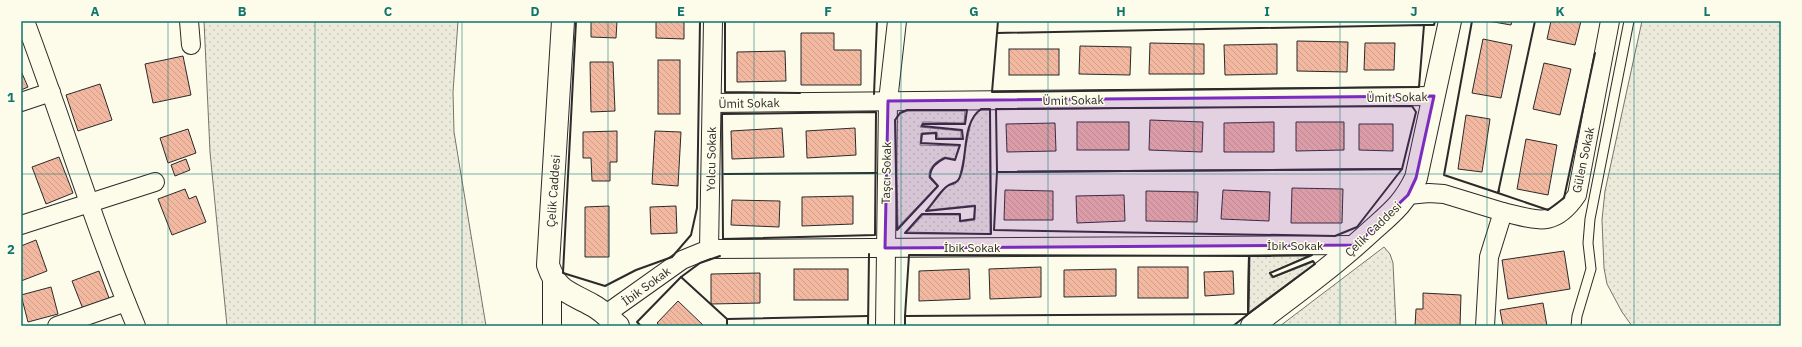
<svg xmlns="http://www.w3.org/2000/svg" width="1802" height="347" font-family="'IBM Plex Sans',sans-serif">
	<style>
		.grass { fill: url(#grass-dots); stroke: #74746e }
		.building { fill: url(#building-back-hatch); stroke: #2b2b2b }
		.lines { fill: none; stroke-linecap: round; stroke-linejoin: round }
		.lane-casing { stroke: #2b2b2b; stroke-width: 11 }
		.street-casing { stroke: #2b2b2b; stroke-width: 20 }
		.secondary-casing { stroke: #2b2b2b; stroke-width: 24 }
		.lane { stroke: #fdfbea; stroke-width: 9 }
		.street { stroke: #fdfbea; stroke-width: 18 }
		.secondary { stroke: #fdfbea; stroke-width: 22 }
		.wall { stroke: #2b2b2b; stroke-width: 2 }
		.marked { fill: #7b2cbf; fill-opacity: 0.2; stroke: #7b2cbf; stroke-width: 3; stroke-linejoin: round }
		.grid { fill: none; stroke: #0f766e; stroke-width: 1; stroke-opacity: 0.55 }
		.labels { text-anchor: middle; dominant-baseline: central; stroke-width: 3; stroke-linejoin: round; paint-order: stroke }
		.street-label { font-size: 12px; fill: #2b2b2b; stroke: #fdfbea }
		.neatline { fill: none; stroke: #0f766e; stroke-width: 1.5 }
		.grid-label { font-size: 13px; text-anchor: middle; font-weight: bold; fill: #0f766e }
	</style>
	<defs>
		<pattern id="grass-dots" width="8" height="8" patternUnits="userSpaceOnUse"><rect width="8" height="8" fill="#ecebdb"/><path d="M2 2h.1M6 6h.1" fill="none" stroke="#cbcabc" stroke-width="1.8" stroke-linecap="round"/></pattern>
		<pattern id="building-back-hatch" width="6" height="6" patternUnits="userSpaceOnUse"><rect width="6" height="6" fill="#f2b8a0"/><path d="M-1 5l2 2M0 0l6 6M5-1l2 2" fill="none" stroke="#d09e8a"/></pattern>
	</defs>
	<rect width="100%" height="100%" fill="#fdfbea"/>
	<g class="grass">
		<path d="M204 21H458L453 92 454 132 486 326H227L210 152Z"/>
		<path d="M1642 21H1781V326H1632L1622 312 1607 284 1604 268 1602 220 1605 191Z"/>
		<path d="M981 110H990V234L907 232 923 215H959L960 222 975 220V205L928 210 947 186 955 184 959 180 971 122 976 113Z"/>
		<path d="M907 111H965L964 123 923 122 920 127 961 131V138H938L937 132 921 133 920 145 959 146 955 159 945 157C936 161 928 167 929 178L937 186 898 227 896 120 900 114Z"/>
		<path d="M1384 247 1390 254 1393 263 1396 326H1280Z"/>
		<path d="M1250 256H1308L1269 273 1272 278 1313 262 1314 264 1249 312Z"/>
	</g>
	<g class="building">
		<path d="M591 21H617L616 38 591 37Z"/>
		<path d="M656 21H684V39L656 38Z"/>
		<path d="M1488 21H1512L1511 25Z"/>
		<path d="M1551 21H1581L1575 45 1547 39Z"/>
		<path d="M801 33H834V50H861V85H801Z"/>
		<path d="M1483 39 1512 45 1501 98 1472 93Z"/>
		<path d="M1297 41 1348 42 1347 72 1297 71Z"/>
		<path d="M1150 43 1204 44V74H1149Z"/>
		<path d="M1365 43H1395L1394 70H1364Z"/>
		<path d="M1277 44V74L1225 75 1224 45Z"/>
		<path d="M1080 46 1131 47 1130 75 1079 74Z"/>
		<rect x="1009" y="49" width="50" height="26"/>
		<path d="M785 51 786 81 737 82V52Z"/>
		<path d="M183 56 191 95 153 103 145 64Z"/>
		<rect x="658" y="60" width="22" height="54"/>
		<path d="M590 62H613L615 111 591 112Z"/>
		<path d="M1544 63 1571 69 1560 115 1533 109Z"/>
		<path d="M21 71 28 87 21 90Z"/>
		<path d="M100 84 112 120 78 131 66 95Z"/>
		<path d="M1466 115 1490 119 1482 172 1458 169Z"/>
		<path d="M1150 120 1203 122 1202 152 1149 150Z"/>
		<rect x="1077" y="122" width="52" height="28"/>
		<path d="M1274 122V152H1224V123Z"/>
		<path d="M1296 122H1344V150L1296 151Z"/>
		<path d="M1055 123 1056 151 1007 152 1006 124Z"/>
		<path d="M1359 124H1393V151L1359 150Z"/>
		<path d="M782 128 784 157 732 159 731 131Z"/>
		<path d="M855 128 856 155 807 158 806 131Z"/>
		<path d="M188 129 196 153 168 163 160 138Z"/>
		<path d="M617 131V162H610V181H592L591 158H583V132Z"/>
		<path d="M655 131 681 132 678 186 652 184Z"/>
		<path d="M1526 139 1557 145 1548 195 1517 189Z"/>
		<path d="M59 157 73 193 46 204 32 167Z"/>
		<path d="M186 159 190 170 175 176 171 165Z"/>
		<path d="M1292 188 1343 189 1342 223H1291Z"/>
		<path d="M185 189 189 199 196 196 206 222 172 235 158 199Z"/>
		<path d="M1005 190 1053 191V220H1004Z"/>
		<path d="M1223 190 1270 192 1269 221 1221 219Z"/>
		<path d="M1146 191 1198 192 1197 222 1146 221Z"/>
		<path d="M1124 195 1125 221 1077 223 1076 196Z"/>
		<path d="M853 196V224L802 226V197Z"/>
		<path d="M732 200 780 201 779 227 731 225Z"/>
		<path d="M609 206V257H585V207Z"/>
		<path d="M676 206 677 233 651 234 650 207Z"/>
		<path d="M36 240 47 271 21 281V246Z"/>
		<path d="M1564 251 1570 289 1508 299 1502 260Z"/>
		<path d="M1041 267V297L990 299 989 269Z"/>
		<rect x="1138" y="267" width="50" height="31"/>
		<rect x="794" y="269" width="54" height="31"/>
		<path d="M969 269 970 299 919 301V271Z"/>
		<path d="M1116 269V296L1064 297V270Z"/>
		<path d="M99 271 109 298 83 309 72 281Z"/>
		<path d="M1233 271 1234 294 1205 296 1204 272Z"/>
		<path d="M760 273V303L711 304V274Z"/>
		<path d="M51 287 58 314 28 322 21 295Z"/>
		<path d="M1423 293 1461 295 1460 326H1415L1416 309H1423Z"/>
		<path d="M678 301 704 326H660L657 323Z"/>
		<path d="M1543 303 1547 326H1503L1500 310Z"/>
	</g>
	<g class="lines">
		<g class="lane-casing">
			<path id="lane" d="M1576 326 1577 316 1591 269 1588 243 1590 219 1629 21"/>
		</g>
		<g class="street-casing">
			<g id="street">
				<path d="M25 21C63 122 94 226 136 326"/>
				<path d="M189 21 191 45"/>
				<path d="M21 102 51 92"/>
				<path d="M712 103 1434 96"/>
				<path d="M1408 195 1429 193 1444 194 1503 212"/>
				<path d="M21 225 155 182"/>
				<path d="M709 249 713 21"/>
				<path d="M552 275V326"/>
				<path d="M606 314 682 260 709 249 1356 245"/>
				<path d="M57 326 126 302"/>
				<path d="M885 326 888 101 897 21"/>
				<path d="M1485 326 1489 257 1503 212C1538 220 1554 229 1577 195L1610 21"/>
			</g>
		</g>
		<g class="secondary-casing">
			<g id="secondary">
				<path d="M563 21 548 265C557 292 569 292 592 305 602 310 609 318 618 326"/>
				<path d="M1252 326C1292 296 1332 267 1369 233 1391 213 1403 205 1416 178L1450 21"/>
			</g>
		</g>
		<use href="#lane" class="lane"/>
		<use href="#street" class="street"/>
		<use href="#secondary" class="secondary"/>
		<g class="wall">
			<path d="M576 21 563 273 605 286 636 270 672 257 691 235 697 208 700 21"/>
			<path d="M725 21V92L800 93"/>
			<path d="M998 21 997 33H999"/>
			<path d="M1472 21 1444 175 1498 193 1499 191"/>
			<path d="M1535 21 1498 193 1548 210 1564 198 1595 53"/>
			<path d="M1423 25H1434L1435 21"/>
			<path d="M1424 25 1419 87 992 92 997 33Z"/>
			<path d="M874 94 877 21"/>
			<path d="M1412 106 1416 112 1402 169 997 172 996 109Z"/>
			<path d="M981 109H990L991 234 905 233 922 214H960V221L974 219 975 206 926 211C933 203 939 193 946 187 954 180 958 187 962 170 967 151 963 122 981 109Z"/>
			<path d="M907 110H967L965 124H923L922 126 962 130 963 139H936V133L922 134 921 143 960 145 955 160 945 158C937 162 930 167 930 177L938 186 897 230 895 120 900 113Z"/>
			<path d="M876 112 875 235 723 239 722 114Z"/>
			<path d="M1402 169 1357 227 1335 236 994 230 997 172Z"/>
			<path d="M724 174 876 173"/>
			<path d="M909 255 1249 256 1248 314 905 316Z"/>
			<path d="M1312 255 1270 273 1273 277 1313 261 1315 264 1248 314 1249 256Z"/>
			<path d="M681 277 727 319V326"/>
			<path d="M727 319 868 316"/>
			<path d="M641 326 637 322 681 277 700 263 720 256"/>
			<path d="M868 326 869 254"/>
			<path d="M905 326V316H907"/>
			<path d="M1233 326 1247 315"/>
		</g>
	</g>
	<path class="marked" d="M1434 96 1416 178 1408 195 1356 245 885 248 888 101Z"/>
	<path class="grid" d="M168 21V326M315 21V326M462 21V326M608 21V326M754 21V326M901 21V326M1048 21V326M1194 21V326M1340 21V326M1487 21V326M1634 21V326M21 174H1781"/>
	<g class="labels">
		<g class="street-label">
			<text transform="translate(1397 97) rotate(-1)">Ümit Sokak</text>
			<text transform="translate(1073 100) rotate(-1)">Ümit Sokak</text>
			<text transform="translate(749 103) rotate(-1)">Ümit Sokak</text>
			<text transform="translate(711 159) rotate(-89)">Yolcu Sokak</text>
			<text transform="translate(1583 160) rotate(-78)">Gülen Sokak</text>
			<text transform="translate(886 173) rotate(-89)">Taşcı Sokak</text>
			<text transform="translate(553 191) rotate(-86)">Çelik Caddesi</text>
			<text transform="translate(1373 229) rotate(-44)">Çelik Caddesi</text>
			<text x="1295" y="245">İbik Sokak</text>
			<text x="972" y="247">İbik Sokak</text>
			<text transform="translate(646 286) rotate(-36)">İbik Sokak</text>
		</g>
	</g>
	<rect width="1802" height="347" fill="none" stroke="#fdfbea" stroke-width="44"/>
	<rect x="22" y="22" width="1758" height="303" class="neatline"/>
	<g class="grid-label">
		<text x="95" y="16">A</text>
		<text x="242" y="16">B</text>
		<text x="388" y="16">C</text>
		<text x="535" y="16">D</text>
		<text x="681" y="16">E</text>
		<text x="828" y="16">F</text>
		<text x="974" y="16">G</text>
		<text x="1121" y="16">H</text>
		<text x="1267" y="16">I</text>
		<text x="1414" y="16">J</text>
		<text x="1560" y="16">K</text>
		<text x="1707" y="16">L</text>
		<text x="11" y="102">1</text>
		<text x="11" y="254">2</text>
	</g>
</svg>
